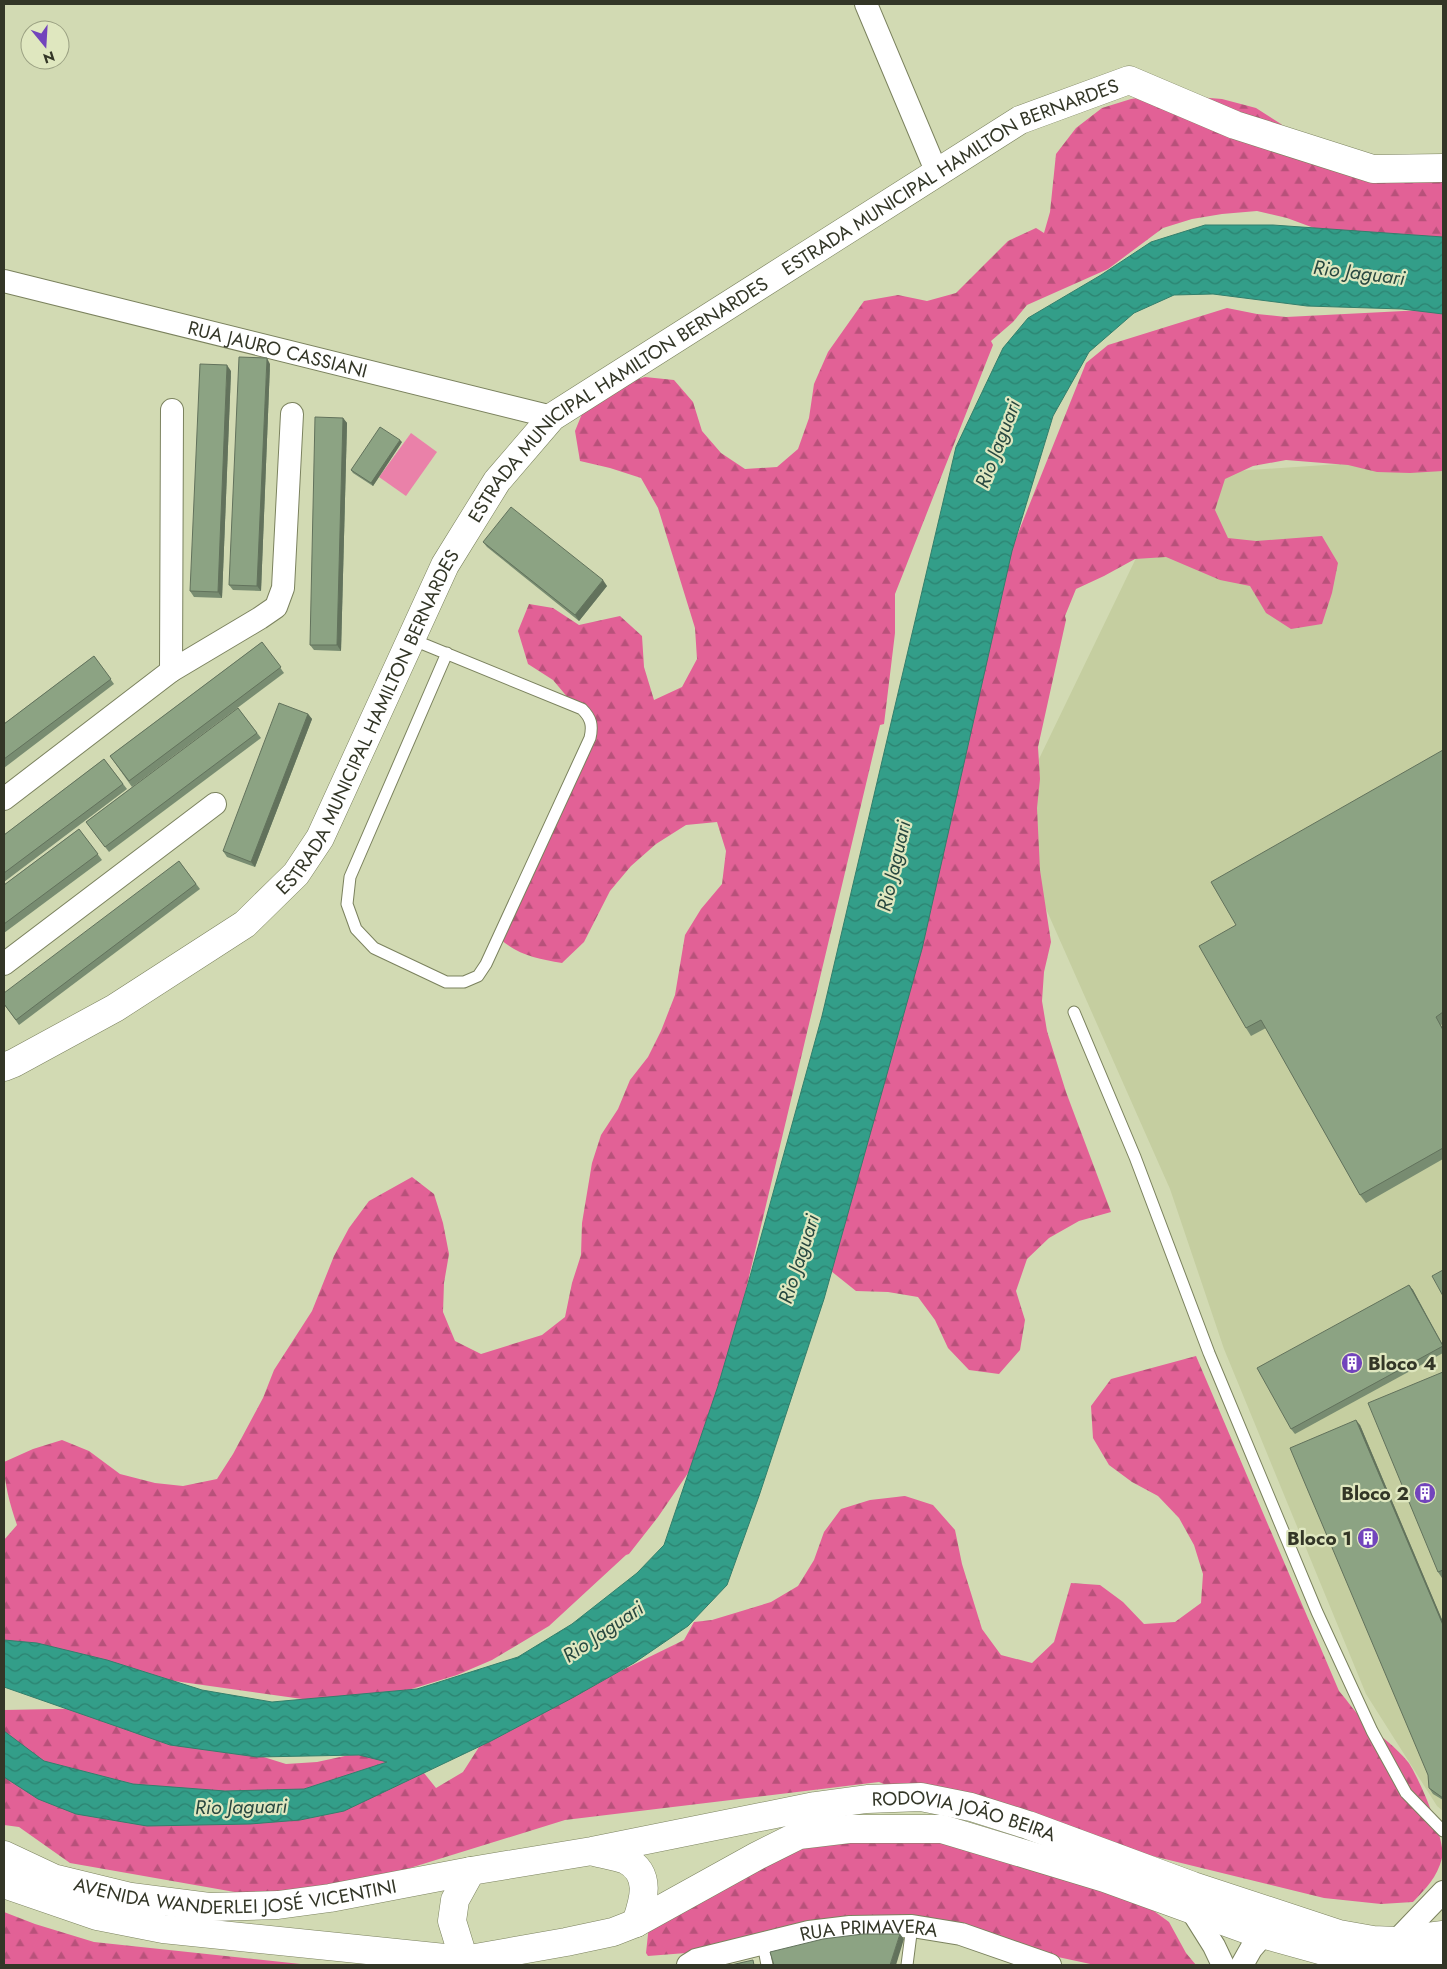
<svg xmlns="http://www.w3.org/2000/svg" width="1447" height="1969" font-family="Jost,sans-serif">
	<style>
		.built { fill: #c5cea0 }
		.green { fill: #ea81a9 }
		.forest { fill: url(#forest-firs) }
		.water { fill: url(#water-waves); stroke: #337f6c }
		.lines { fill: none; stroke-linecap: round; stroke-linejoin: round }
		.lane-casing { stroke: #7b825e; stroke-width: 13 }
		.street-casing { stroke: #7b825e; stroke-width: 24 }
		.secondary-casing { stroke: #7b825e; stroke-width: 29 }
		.primary-casing { stroke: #7b825e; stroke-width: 29 }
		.lane { stroke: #fff; stroke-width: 11 }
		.street { stroke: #fff; stroke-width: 22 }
		.secondary { stroke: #fff; stroke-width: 28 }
		.primary { stroke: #fff; stroke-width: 28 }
		.wall { fill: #788c71 }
		.shaded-wall { fill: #62725c }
		.building { fill: #8ca383; stroke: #62725c }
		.labels { text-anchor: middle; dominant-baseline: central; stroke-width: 4.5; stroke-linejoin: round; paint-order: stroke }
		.street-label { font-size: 19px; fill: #333627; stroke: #dfe7bf }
		.poi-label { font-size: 19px; font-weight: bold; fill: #333627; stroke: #dfe7bf; text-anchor: end }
		.water-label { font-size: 20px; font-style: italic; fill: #284840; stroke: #dfe7bf }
	</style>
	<defs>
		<pattern id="forest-firs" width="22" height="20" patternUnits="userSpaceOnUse" patternTransform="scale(1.25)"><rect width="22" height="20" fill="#e26196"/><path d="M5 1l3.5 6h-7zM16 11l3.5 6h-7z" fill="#b8517a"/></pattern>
		<pattern id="water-waves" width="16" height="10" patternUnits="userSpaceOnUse" patternTransform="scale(1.25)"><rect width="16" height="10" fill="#339e89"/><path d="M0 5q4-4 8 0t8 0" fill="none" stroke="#2c8270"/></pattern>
	</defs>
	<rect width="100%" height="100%" fill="#d2dab3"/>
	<path class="built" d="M1443 457V1811L1437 1806 1366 1694 1224 1349 1170 1189 1008 823 1139 552 1205 473Z"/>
	<path class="green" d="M411 433 437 452 406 496 379 477Z"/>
	<g class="forest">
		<path d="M1161 94 1222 99 1256 108 1281 124 1300 146 1443 173V258L1368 248 1287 218 1257 211 1222 214 1192 219 1163 228 1108 269 1027 305 1013 322 991 341 993 345 895 594V633L884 724 880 725 715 1420 699 1457 658 1517 629 1554 626 1555 549 1626 492 1660 457 1675 369 1702 338 1704 11 1658 4 1656V1540L17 1525C10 1504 4 1484 4 1462L33 1449 62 1440 89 1451 120 1474 155 1483 183 1486 217 1479 233 1454 263 1398 274 1370 312 1311 334 1256 349 1228 369 1201 412 1177 434 1194 443 1223 449 1254 444 1283 443 1312 455 1341 481 1354 542 1335 565 1317 572 1283 581 1255 582 1223 592 1163 601 1135 618 1109 630 1080 648 1057 661 1031 675 995 685 935 701 909 722 884 726 851 717 822 686 825 656 844 631 866 610 891 584 942 562 963C538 959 518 955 500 939L590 724 553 680 528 664 518 631 529 604 553 608 579 625 620 616 642 636 644 667 654 700 682 687 697 659 695 628 658 508 641 478 610 468 580 461 575 431 586 404 616 386 645 377 674 380 693 402 702 431 721 453 745 469 777 467 798 449 809 418 814 384 828 352 864 301 898 295 927 301 956 293 1008 241 1036 228 1044 233 1050 212 1056 154 1076 128 1102 108 1131 99Z"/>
		<path d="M1227 308 1257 314 1286 317 1443 309V471L1410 473 1377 472 1348 465 1286 460 1253 466 1225 479 1215 510 1228 538 1256 541 1322 536 1338 563 1332 593 1322 624 1291 629 1266 613 1250 586 1220 580 1166 557 1135 559 1104 576 1076 589 1065 616 1066 620 1038 747 1040 779 1037 808 1040 870 1051 942 1044 972 1042 1001 1047 1031 1066 1092 1111 1212 1079 1221 1049 1238 1027 1259 1016 1291 1025 1320 1020 1350 999 1374 969 1370 948 1348 935 1320 918 1297 888 1292 856 1291 831 1271 961 676 1086 363 1108 345Z"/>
		<path d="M1196 1356 1339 1691C1348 1701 1356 1714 1366 1723 1381 1737 1395 1746 1408 1762 1418 1775 1447 1843 1442 1858 1437 1878 1426 1888 1413 1902L1381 1904 1324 1898 1002 1819 906 1793 879 1782 565 1820 297 1903 70 1863 19 1827 4 1825V1710L106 1708 286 1764 317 1762 354 1754 416 1763 436 1788 463 1772 479 1747 508 1726 684 1640 694 1622 712 1620 771 1602 798 1586 814 1560 824 1532 841 1509 870 1500 905 1496 933 1505 955 1530 962 1564 982 1629 1001 1655 1032 1663 1054 1642 1071 1583 1100 1585 1123 1602 1144 1624 1175 1622 1201 1603 1203 1574 1194 1545 1179 1518 1158 1496 1132 1482 1109 1465 1093 1438 1091 1406 1111 1379Z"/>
		<path d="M941 1836 1143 1903 1169 1922 1186 1953 1196 1965H1095L937 1931 686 1953 648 1956 646 1953 649 1925 807 1840Z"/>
		<path d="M4 1912 35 1924 94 1942 310 1965H4Z"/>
	</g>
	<path class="water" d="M1205 225H1273L1443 237V314L1402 309 1307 306 1213 294 1174 295 1134 313 1089 352 1053 416 1012 551 922 949 824 1299 759 1496 727 1585 688 1626 634 1663 574 1697 491 1741 344 1811 300 1820 250 1824 147 1826 76 1814 38 1799 4 1777V1731L44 1761 133 1784 225 1791 304 1789 387 1762 359 1755 257 1757 170 1745 4 1687V1640L37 1643 107 1660 202 1690 272 1702 417 1689 518 1657 572 1624 637 1573 664 1545 718 1386 749 1280 822 1016 956 447 1003 348 1028 318 1101 275 1151 242Z"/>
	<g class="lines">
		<g class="lane-casing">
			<g id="lane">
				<path d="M411 639 582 709C591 718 593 725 590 738L486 964 478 976 464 982H446L374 948 356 929 347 904 350 877 447 653"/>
				<path d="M1074 1012 1135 1157 1209 1353 1317 1612 1372 1731 1406 1793 1443 1831"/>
				<path d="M763 1944 767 1965"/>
				<path d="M907 1965 912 1926"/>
			</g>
		</g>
		<g class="street-casing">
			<g id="street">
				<path d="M866 4 937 173"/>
				<path id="s1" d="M4 281 552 417"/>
				<path d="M171 671 172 410"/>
				<path d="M4 799 171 671 260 618 276 607 283 588 292 414"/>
				<path d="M4 964 215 804"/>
				<path d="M1192 1911 1214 1946 1223 1965"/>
				<path d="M1396 1941 1443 1892"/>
				<path id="s2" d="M688 1965 696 1960 809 1932 850 1927 912 1926 961 1934 1050 1965"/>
				<path d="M1242 1965 1251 1949 1263 1935"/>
			</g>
		</g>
		<g class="secondary-casing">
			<g id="secondary">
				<path id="s3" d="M4 1067 14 1063 115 1008 245 924 296 874 320 838 445 565 497 481 552 417 1020 120 1129 80 1235 125 1373 169 1443 168"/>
			</g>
		</g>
		<g class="primary-casing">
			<g id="primary">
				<path d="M595 1852C605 1855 617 1856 626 1860 653 1874 643 1902 636 1923"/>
				<path id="s4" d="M4 1855 53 1878 131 1897 209 1907 278 1905 330 1898 471 1871 592 1851 815 1806 867 1799 921 1797 971 1807 1028 1825 1193 1886 1339 1934 1373 1940 1396 1941 1443 1935"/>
				<path d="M4 1884 97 1916 163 1929 464 1960 566 1942 613 1932 636 1923 757 1856 799 1835 849 1829H942L1105 1878 1251 1931 1345 1957 1381 1964 1443 1961"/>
				<path d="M464 1960 452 1921 455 1900 471 1871"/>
			</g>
		</g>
		<use href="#lane" class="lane"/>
		<use href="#street" class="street"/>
		<use href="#secondary" class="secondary"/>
		<use href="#primary" class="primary"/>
	</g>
	<g class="wall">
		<path d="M270 364 261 591 233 590 229 585Z"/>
		<path d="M231 371 222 598 194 597 190 591Z"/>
		<path d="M343 418 347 423 341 651 314 650 310 645Z"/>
		<path d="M402 442 373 486 353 473 351 470Z"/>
		<path d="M483 542 607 586 579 621 487 547Z"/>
		<path d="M262 642 284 673 132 787 110 756Z"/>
		<path d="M94 656 114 684 4 768V724Z"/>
		<path d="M238 708 261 738 109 852 86 822Z"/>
		<path d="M308 714 312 719 255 867 227 857 223 851Z"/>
		<path d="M1443 750V1024L1441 1025 1443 1028V1159L1366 1203 1360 1195 1266 1028 1251 1036 1246 1028 1236 925Z"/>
		<path d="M104 759 127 789 4 882V835Z"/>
		<path d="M79 829 102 860 4 933V885Z"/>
		<path d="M179 861 200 889 19 1025 4 1004Z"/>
		<path d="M1409 1285 1413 1290 1443 1345V1353L1295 1434 1291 1429Z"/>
		<path d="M1443 1372V1577L1442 1578 1438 1572Z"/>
		<path d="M1360 1425 1443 1622V1800L1433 1794 1429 1788 1428 1775Z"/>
	</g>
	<g class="shaded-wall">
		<path d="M267 358 270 364 261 591 257 586Z"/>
		<path d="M227 365 231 371 222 598 218 592Z"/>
		<path d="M343 418 347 423 341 651 337 645Z"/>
		<path d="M400 440 402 442 373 486 371 483Z"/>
		<path d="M603 580 607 586 579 621 575 615Z"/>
		<path d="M308 714 312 719 255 867 251 862Z"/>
		<path d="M1409 1285 1413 1290 1443 1347Z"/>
		<path d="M1356 1420 1360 1425 1443 1622V1625Z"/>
		<path d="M900 1934 904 1939 896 1965H890Z"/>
	</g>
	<g class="building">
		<path d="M239 357 267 358 257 586 229 585Z"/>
		<path d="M200 364 227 365 218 592 190 591Z"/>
		<path d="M315 417 343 418 337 645H310Z"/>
		<path d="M380 427 400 440 371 483 351 470Z"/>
		<path d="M511 507 603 580 575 615 483 542Z"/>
		<path d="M262 642 281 667 129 781 110 756Z"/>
		<path d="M94 656 111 679 4 759V724Z"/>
		<path d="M279 703 308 714 251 862 223 851Z"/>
		<path d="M238 708 257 733 105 847 86 822Z"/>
		<path d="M1443 750V1012L1436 1017 1443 1030V1148L1360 1195 1261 1020 1246 1028 1199 946 1236 925 1211 882Z"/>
		<path d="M104 759 123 784 4 873V835Z"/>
		<path d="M79 829 98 854 4 924V885Z"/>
		<path d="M179 861 196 884 16 1020 4 1004V993Z"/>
		<path d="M1443 1270V1296L1432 1276Z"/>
		<path d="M1409 1285 1443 1346 1291 1429 1257 1368Z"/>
		<path d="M1443 1372V1570L1438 1572 1368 1403Z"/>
		<path d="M1356 1420 1443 1625V1798L1429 1788 1428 1775 1290 1448Z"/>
		<path d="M863 1934H900L890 1965H774L770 1952 823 1939Z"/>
		<path d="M753 1960 754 1965H731Z"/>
	</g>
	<defs>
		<g id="building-disc" transform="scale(1.125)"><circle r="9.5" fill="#7244bc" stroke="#dfe7bf"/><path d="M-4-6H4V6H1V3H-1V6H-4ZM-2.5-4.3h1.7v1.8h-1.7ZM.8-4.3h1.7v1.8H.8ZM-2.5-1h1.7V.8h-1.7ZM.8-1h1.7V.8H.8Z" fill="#fff"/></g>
	</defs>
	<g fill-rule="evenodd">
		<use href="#building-disc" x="1352" y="1363"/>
		<use href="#building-disc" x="1425" y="1493"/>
		<use href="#building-disc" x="1368" y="1538"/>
	</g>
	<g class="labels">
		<g class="street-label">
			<text stroke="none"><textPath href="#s3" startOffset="1345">ESTRADA MUNICIPAL HAMILTON BERNARDES</textPath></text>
			<text stroke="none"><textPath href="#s1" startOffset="282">RUA JAURO CASSIANI</textPath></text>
			<text stroke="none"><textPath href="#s3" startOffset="940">ESTRADA MUNICIPAL HAMILTON BERNARDES</textPath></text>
			<text stroke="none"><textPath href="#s3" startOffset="520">ESTRADA MUNICIPAL HAMILTON BERNARDES</textPath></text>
			<text stroke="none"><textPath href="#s4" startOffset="980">RODOVIA JOÃO BEIRA</textPath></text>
			<text stroke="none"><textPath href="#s4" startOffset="239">AVENIDA WANDERLEI JOSÉ VICENTINI</textPath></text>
			<text stroke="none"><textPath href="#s2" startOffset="186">RUA PRIMAVERA</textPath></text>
		</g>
		<g class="poi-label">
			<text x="1368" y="1363" text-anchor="start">Bloco 4</text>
			<text x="1409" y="1493">Bloco 2</text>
			<text x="1352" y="1538">Bloco 1</text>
		</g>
		<g class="water-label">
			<text transform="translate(1359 273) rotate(7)">Rio Jaguari</text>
			<text transform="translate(998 444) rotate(-69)">Rio Jaguari</text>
			<text transform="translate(894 866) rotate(-77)">Rio Jaguari</text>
			<text transform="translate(799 1259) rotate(-72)">Rio Jaguari</text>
			<text transform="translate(603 1632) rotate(-34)">Rio Jaguari</text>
			<text transform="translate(241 1807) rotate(-1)">Rio Jaguari</text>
		</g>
	</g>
	<rect width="1447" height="1969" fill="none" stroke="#333627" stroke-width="10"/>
	<g transform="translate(45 45) rotate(162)"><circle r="24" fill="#dfe7bf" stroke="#9aa082"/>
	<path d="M0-4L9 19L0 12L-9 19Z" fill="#7244bc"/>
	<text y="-8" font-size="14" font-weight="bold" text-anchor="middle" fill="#333627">N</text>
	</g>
</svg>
